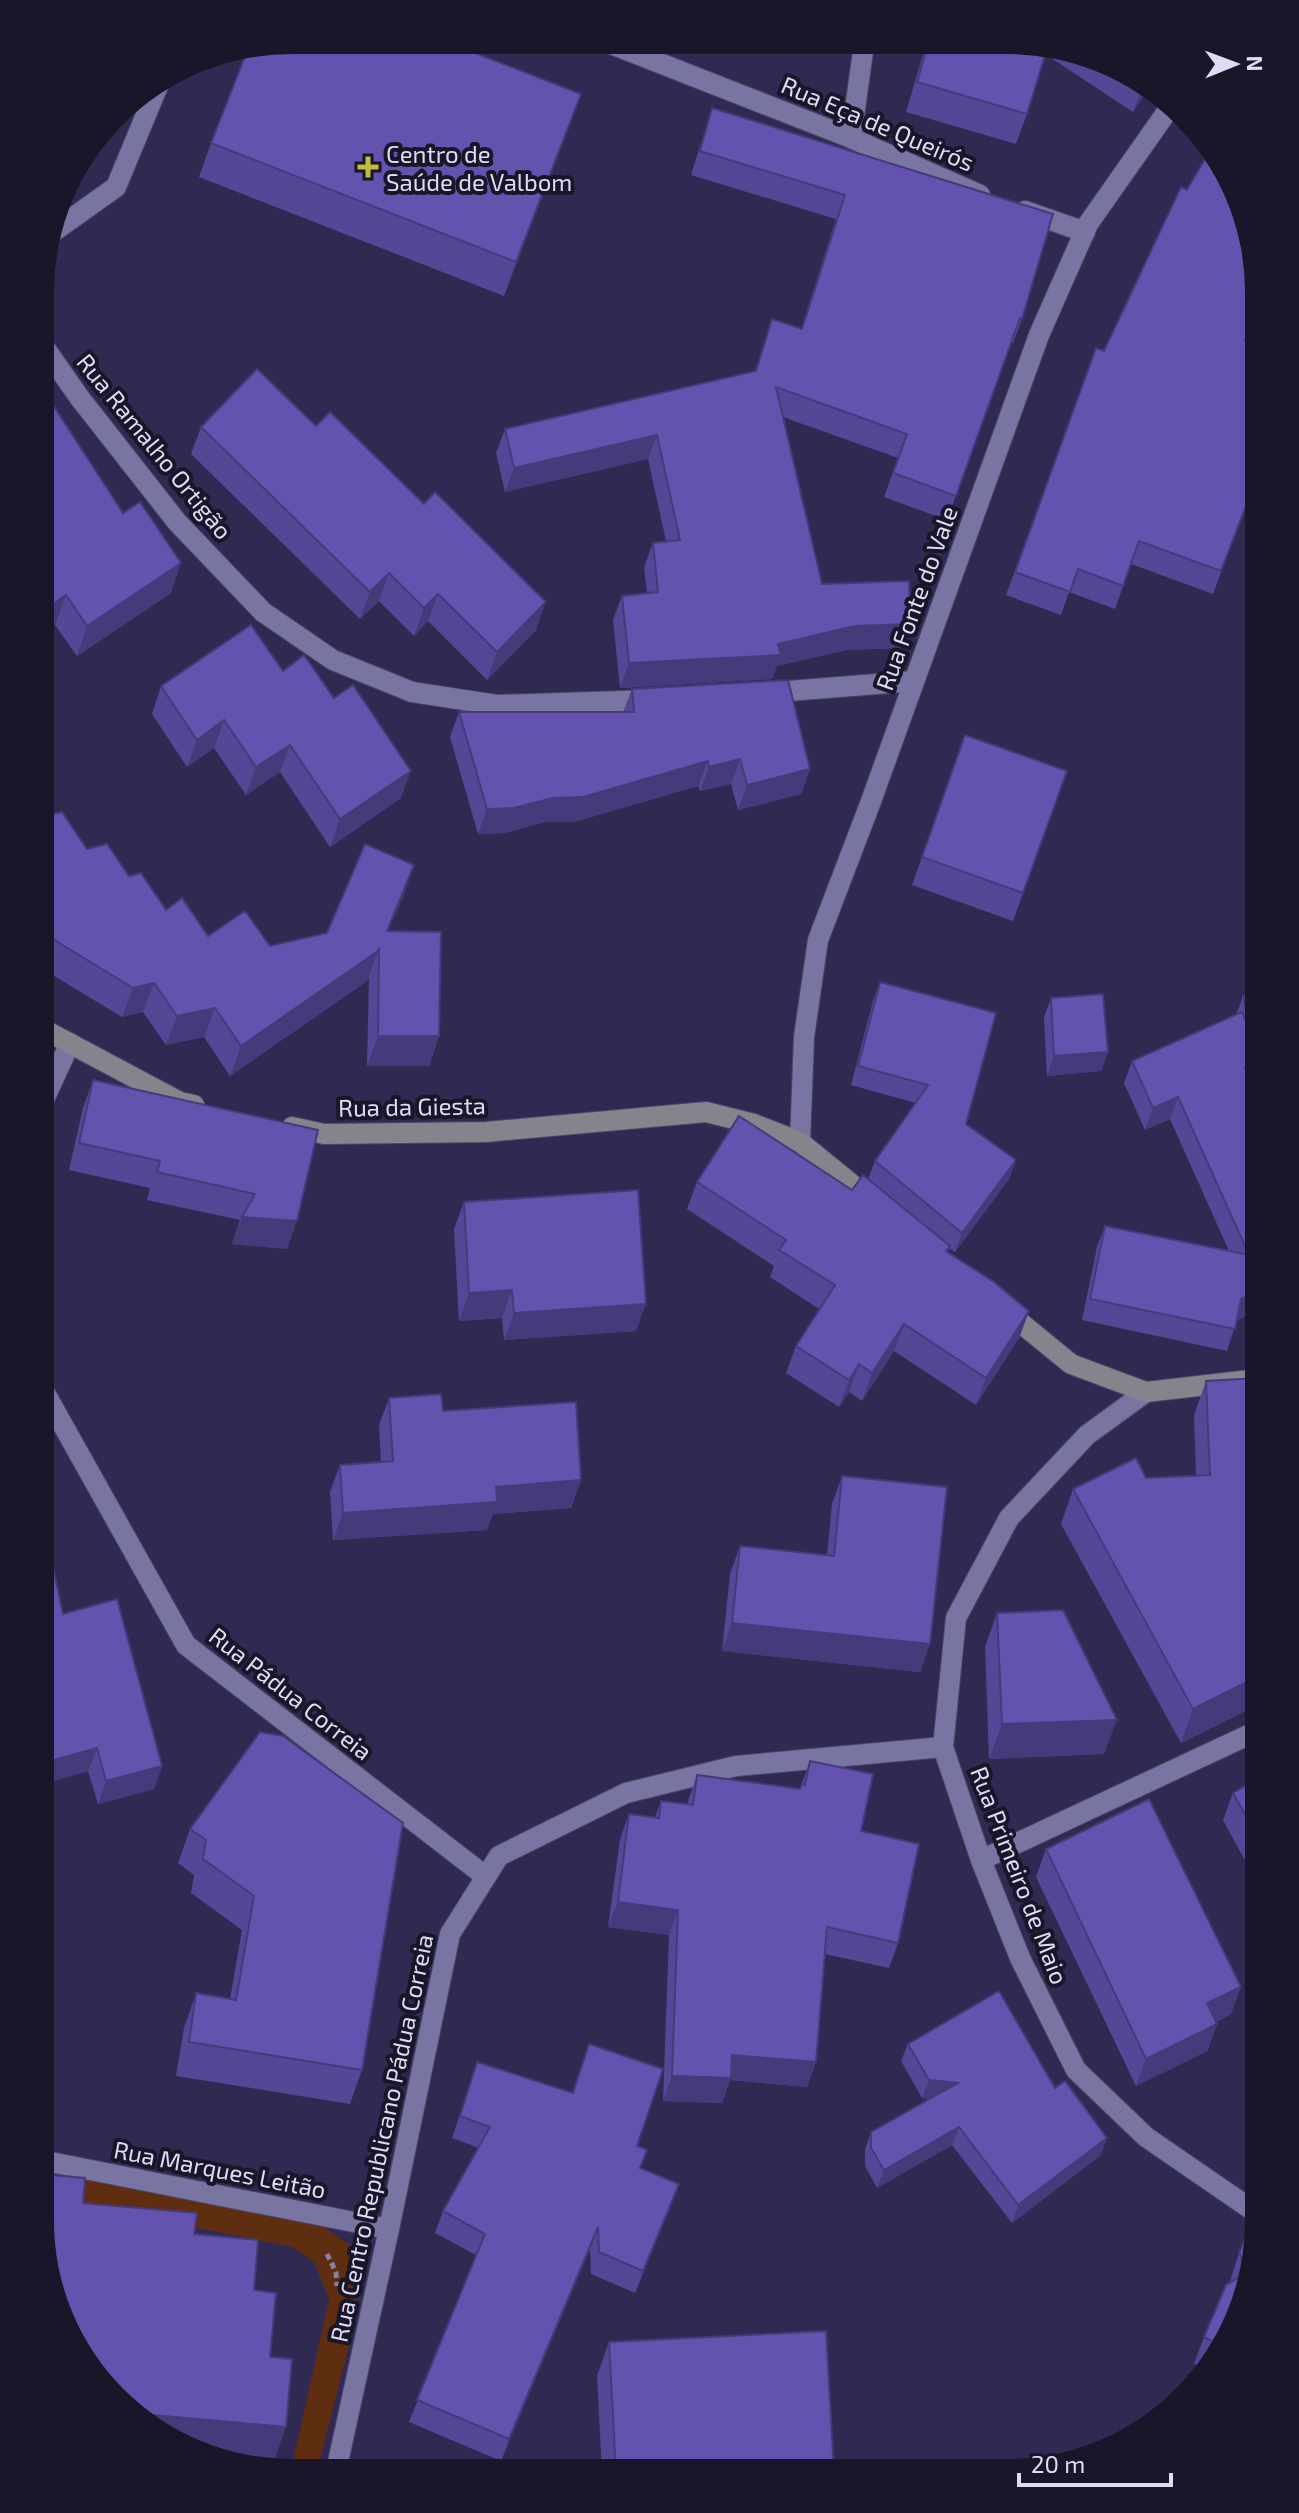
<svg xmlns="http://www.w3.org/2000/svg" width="1299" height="2513" font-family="'Exo 2',sans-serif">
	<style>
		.green { fill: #5f2e10 }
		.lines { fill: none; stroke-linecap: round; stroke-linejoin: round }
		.street-casing { stroke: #4c4668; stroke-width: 22 }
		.secondary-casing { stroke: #4c4668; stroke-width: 22 }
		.path { stroke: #8682a2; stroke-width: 5; stroke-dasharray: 6 4; stroke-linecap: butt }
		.street { stroke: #7975a2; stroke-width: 20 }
		.secondary { stroke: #86838d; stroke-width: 20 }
		.wall { fill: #554796 }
		.shaded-wall { fill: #453a7a }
		.building { fill: #6353af; stroke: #453a7a; stroke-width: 2 }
		.poi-dot { fill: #bfbe41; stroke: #181628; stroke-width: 3 }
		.labels { text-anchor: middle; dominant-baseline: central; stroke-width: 8; stroke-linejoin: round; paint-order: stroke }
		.street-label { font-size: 24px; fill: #dedcf5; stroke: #181628 }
		.poi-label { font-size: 24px; fill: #dedcf5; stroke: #181628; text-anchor: start }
	</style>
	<rect width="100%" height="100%" fill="#302a52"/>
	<path class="green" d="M40 2151 320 2224 351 2246 359 2283 353 2330 317 2471H291L329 2299 314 2262 293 2247 40 2196Z"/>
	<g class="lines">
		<g class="street-casing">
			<g id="street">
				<path d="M606 42 851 138 980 195"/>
				<path d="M851 138 864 44"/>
				<path d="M1025 211 1085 232"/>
				<path d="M50 234 116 187 160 81"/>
				<path d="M42 344 79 397 177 522 263 612 333 660 412 692 497 705 653 700"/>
				<path d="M764 693 914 681"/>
				<path d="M41 1106 70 1043"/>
				<path d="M800 1142 804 1037 818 940 870 804 1039 335 1088 224 1173 103"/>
				<path d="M41 1386 186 1645 485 1876"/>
				<path d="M943 1747 981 1860 1020 1958 1076 2070 1146 2137 1258 2214"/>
				<path d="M981 1860 1259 1730"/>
				<path d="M40 2160 389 2229"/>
				<path d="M336 2471 389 2229 450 1934 499 1856 626 1793 736 1766 943 1747 956 1618 1009 1518 1087 1435 1146 1392"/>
			</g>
		</g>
		<g class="secondary-casing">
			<g id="secondary">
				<path d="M41 1028 180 1102 194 1105"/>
				<path d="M292 1127 324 1134 486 1132 706 1112 754 1124 800 1142 875 1203"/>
				<path d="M1005 1310 1071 1364 1146 1392 1259 1379"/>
			</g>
		</g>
		<path class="path" d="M327 2254 336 2272 337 2286"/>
		<use href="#street" class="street"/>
		<use href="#secondary" class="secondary"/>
	</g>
	<g class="wall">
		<path d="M926 44 1056 45 1147 90 1133 112 1045 54 1027 114 1016 144 906 112Z"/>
		<path d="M581 94 504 296 199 177 211 143Z"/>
		<path d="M712 108 1053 214 1022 319 1013 343 1011 342 947 520 884 497 898 458 783 417 822 584 910 624 901 648 846 650 777 666 772 679 620 688 613 620 622 596 647 593 644 567 653 543 666 541 648 459 505 492 496 453 505 429 755 371 772 319 801 329 836 219 691 175Z"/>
		<path d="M1187 190 1259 292V318L1247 343 1259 348V457L1248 480 1255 482 1213 594 1131 564 1115 609 1069 592 1061 615 1006 595 1096 348 1104 351Z"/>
		<path d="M42 388 171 593 77 656 55 625Z"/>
		<path d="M316 426 536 630 487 680 428 621 414 636 379 601 360 619 191 454 201 427Z"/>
		<path d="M283 671 401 798 330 847 280 772 246 795 214 748 187 767 152 714 161 686Z"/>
		<path d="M632 689 810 769 801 794 738 810 731 784 700 791 698 786 574 822H544L505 833 478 834 450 737 459 712H623Z"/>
		<path d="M965 735 1067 771 1013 921 912 885Z"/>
		<path d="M1255 751H1259V894H1256L1245 779Z"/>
		<path d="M42 817 129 876 166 910 208 936 270 946 327 933 414 865 388 931 439 1036 429 1066H367L369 977 367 981 230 1076 204 1037 166 1045 143 1012 122 1017 41 968Z"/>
		<path d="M880 982 966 1124 1016 1160 1009 1179 955 1252 949 1248 948 1252 1029 1311 1019 1338 976 1405 894 1351 862 1401 849 1392 839 1407 786 1373 796 1346 819 1309 770 1277 774 1266 687 1209 697 1182 852 1190 868 1179 875 1161 916 1103 851 1085 873 1001Z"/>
		<path d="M1259 992 1254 1081 1252 1082 1259 1310 1237 1320 1227 1351 1082 1320 1097 1247 1105 1226 1229 1251 1170 1119 1145 1130 1124 1083 1132 1061 1236 1015 1243 996Z"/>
		<path d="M1051 998 1108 1052 1101 1071 1047 1076 1044 1017Z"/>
		<path d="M93 1080 318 1130 287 1249 232 1244 240 1220 147 1200 150 1188 69 1170 83 1108Z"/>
		<path d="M464 1202 636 1331 504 1340 502 1318 459 1321 454 1229Z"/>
		<path d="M1259 1378V1704L1181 1743 1061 1524 1073 1489 1146 1478 1196 1476 1194 1415 1206 1381Z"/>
		<path d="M389 1398 443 1411 581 1480 571 1508 493 1514 487 1530 333 1540 330 1492 340 1465 381 1462 379 1425Z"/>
		<path d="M842 1476 930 1644 920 1672 722 1651 730 1574 740 1546 827 1556 832 1504Z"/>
		<path d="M41 1511 63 1614 162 1766 154 1789 98 1804 88 1771 40 1785Z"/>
		<path d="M997 1613 1104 1754 989 1759 985 1647Z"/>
		<path d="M260 1732 362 2070 350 2104 176 2076 184 2028 196 1993 230 1999 242 1930 191 1893 194 1875 178 1863 190 1829Z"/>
		<path d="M810 1761 861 1831 898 1943 889 1968 825 1954 816 2062 807 2087 730 2080 722 2103 663 2101 669 1935 608 1927 620 1839 629 1814 655 1817 661 1801 687 1804 697 1775 800 1789Z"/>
		<path d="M1259 1778V1895L1251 1882 1253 1875 1223 1820 1233 1793Z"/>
		<path d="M1046 1849 1231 2014 1216 2022 1217 2024 1207 2051 1136 2086 1036 1877Z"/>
		<path d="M589 2044 637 2146 640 2168 671 2206 635 2293 591 2274 590 2249 501 2461 409 2422 476 2255 435 2233 443 2211 479 2148 452 2138 477 2062 572 2093Z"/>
		<path d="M908 2044 1055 2088 1101 2155 1012 2223 952 2145 877 2188 865 2166V2150L871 2132 930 2099 922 2098 901 2061Z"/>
		<path d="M1258 2209 1240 2317 1209 2371 1194 2364 1204 2337 1230 2283V2281L1239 2253Z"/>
		<path d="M609 2342 834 2472H602L597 2376Z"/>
	</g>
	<g class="shaded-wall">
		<path d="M792 43H822L821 47Z"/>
		<path d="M1142 87 1147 90 1133 112Z"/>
		<path d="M581 94 569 128 504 296 516 262Z"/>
		<path d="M1259 312V318L1237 365 1245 341Z"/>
		<path d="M657 435 648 459 505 492 514 468Z"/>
		<path d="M1259 451V457L1238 502 1246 479Z"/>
		<path d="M181 563 171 593 77 656 87 626Z"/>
		<path d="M389 573 379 601 360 619 370 592Z"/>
		<path d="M438 594 428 621 414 636 424 608Z"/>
		<path d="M66 595 55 625 42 634V612Z"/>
		<path d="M546 602 536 630 487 680 497 652Z"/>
		<path d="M910 624 901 648 846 650 777 666 772 679 620 688 629 663 778 644 855 626Z"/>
		<path d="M224 720 214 748 187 767 197 740Z"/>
		<path d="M53 723 42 755V743Z"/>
		<path d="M290 745 280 772 246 795 256 767Z"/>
		<path d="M740 759 731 784 700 791 709 767Z"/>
		<path d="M708 761 698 786 574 822H544L505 833 478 834 487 809 553 798Z"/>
		<path d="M810 769 801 794 738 810 747 785Z"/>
		<path d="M411 771 401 798 330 847 340 819Z"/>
		<path d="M414 865 404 895 379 952 387 931Z"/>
		<path d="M379 948 367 981 230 1076 241 1046Z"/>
		<path d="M154 983 143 1012 122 1017 133 988Z"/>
		<path d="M215 1008 204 1037 166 1045 177 1016Z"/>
		<path d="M378 1036H439L429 1066H367Z"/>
		<path d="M1259 1037V1054L1253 1038Z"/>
		<path d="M1108 1052 1101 1071 1047 1076 1054 1056Z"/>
		<path d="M1259 1061V1069L1254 1081 1237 1089 1245 1067Z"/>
		<path d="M1178 1097 1170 1119 1145 1130 1153 1108Z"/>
		<path d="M1016 1160 1009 1179 955 1252 962 1233Z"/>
		<path d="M242 1217 297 1221 287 1249 232 1244Z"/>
		<path d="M512 1290 502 1318 459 1321 469 1293Z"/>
		<path d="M1259 1291V1310L1233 1321 1241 1299Z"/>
		<path d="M646 1304 636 1331 504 1340 514 1313Z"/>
		<path d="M1029 1311 1019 1338 976 1405 986 1378Z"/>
		<path d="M904 1324 894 1351 862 1401 872 1373Z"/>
		<path d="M859 1364 849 1392 839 1407 849 1380Z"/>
		<path d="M581 1480 571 1508 493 1514 487 1530 333 1540 343 1513 496 1487Z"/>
		<path d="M732 1623 930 1644 920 1672 722 1651Z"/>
		<path d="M1259 1676V1704L1181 1743 1193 1709Z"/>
		<path d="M1117 1720 1104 1754 989 1759 1002 1724Z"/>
		<path d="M97 1748 88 1771 40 1785V1764Z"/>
		<path d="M162 1766 154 1789 98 1804 106 1781Z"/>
		<path d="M618 1902 678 1910 669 1935 608 1927Z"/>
		<path d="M1241 1987 1231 2014 1197 2030 1207 2003Z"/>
		<path d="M1217 2024 1207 2051 1136 2086 1146 2059Z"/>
		<path d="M732 2055 816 2062 807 2087 730 2080 722 2103 663 2101 672 2076Z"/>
		<path d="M929 2080 958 2083 951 2101 922 2098Z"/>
		<path d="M959 2127 952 2145 877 2188 884 2170Z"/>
		<path d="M1107 2138 1101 2155 1012 2223 1018 2205Z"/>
		<path d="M679 2184 671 2206 635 2293 643 2271Z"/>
		<path d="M598 2227 590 2249 501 2461 509 2439Z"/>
		<path d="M130 2413 286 2427 274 2461 195 2454Z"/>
	</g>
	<g class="building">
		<path d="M292 40 444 41 581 94 516 262 211 143 248 49Z"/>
		<path d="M928 44 1048 45 1027 114 917 82Z"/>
		<path d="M712 108 1053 214 1022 319 1020 318 956 496 893 473 907 434 776 387 822 584 909 581 910 624 855 626 778 644 781 655 629 663 622 596 658 592 653 543 680 540 657 435 514 468 505 429 756 371 772 319 802 329 845 195 700 151Z"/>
		<path d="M1208 154 1246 212 1259 292V312L1245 341 1259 348V451L1246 479 1255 482 1221 571 1139 541 1123 586 1078 569 1070 592 1015 572 1096 348 1104 351 1181 187 1187 190Z"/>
		<path d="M257 369 316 426 330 412 424 504 435 492 546 602 497 652 438 594 424 608 389 573 370 592 201 427Z"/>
		<path d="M42 388 123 513 140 502 181 563 87 626 66 595 42 612Z"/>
		<path d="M251 625 283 671 304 655 334 698 353 685 411 771 340 819 290 745 256 767 224 720 197 740 161 686Z"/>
		<path d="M788 680 810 769 747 785 740 759 709 767 708 761 583 797 553 798 514 808 487 809 459 712H634L632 689Z"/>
		<path d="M42 706 53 723 42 743Z"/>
		<path d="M965 735 1067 771 1023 893 922 857Z"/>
		<path d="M1255 751H1259V791Z"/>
		<path d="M62 812 87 849 107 844 129 876 141 873 166 910 182 898 208 936 245 911 270 946 327 933 365 844 414 865 387 931 441 932 439 1036H378L379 948 378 951 241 1046 215 1008 177 1016 154 983 133 988 43 933 41 930 42 817Z"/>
		<path d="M880 982 996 1013 966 1124 1016 1160 962 1233 875 1161 928 1085 858 1066Z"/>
		<path d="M1259 992V1037L1253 1038 1243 996Z"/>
		<path d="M1103 994 1108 1052 1054 1056 1051 998Z"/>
		<path d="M1242 1012 1259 1051V1061L1245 1067 1259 1097V1291L1241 1299 1235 1329 1090 1299 1105 1226 1249 1255 1178 1097 1153 1108 1132 1061Z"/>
		<path d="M93 1080 318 1130 297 1221 242 1217 255 1194 157 1172 160 1161 79 1143Z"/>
		<path d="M739 1116 852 1190 863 1175 950 1246 946 1251 994 1282 1029 1311 986 1378 904 1324 872 1373 859 1364 849 1380 796 1346 835 1285 779 1250 786 1240 697 1182Z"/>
		<path d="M638 1190 646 1304 514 1313 512 1290 469 1293 464 1202Z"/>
		<path d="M1259 1378V1676L1193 1709 1073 1489 1136 1458 1146 1478 1210 1475 1206 1381Z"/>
		<path d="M441 1394 443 1411 576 1402 581 1480 496 1487 497 1502 343 1513 340 1465 393 1461 389 1398Z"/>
		<path d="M842 1476 947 1487 930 1644 732 1623 740 1546 834 1556Z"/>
		<path d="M41 1511 63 1614 117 1599 162 1766 106 1781 97 1748 40 1764Z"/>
		<path d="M1063 1610 1117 1720 1002 1724 997 1613Z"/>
		<path d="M260 1732 283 1736 403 1823 362 2070 189 2042 196 1993 236 2000 254 1896 203 1859 206 1840 190 1829Z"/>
		<path d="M810 1761 873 1774 861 1831 919 1844 898 1943 827 1927 816 2062 732 2055 731 2078 672 2076 678 1910 618 1902 629 1814 659 1818 661 1801 693 1805 697 1775 800 1789 802 1784 805 1785Z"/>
		<path d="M1259 1778V1839L1233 1793Z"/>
		<path d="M1149 1799 1241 1987 1207 2003 1217 2024 1146 2059 1046 1849Z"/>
		<path d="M999 1991 1055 2088 1065 2081 1107 2138 1018 2205 959 2127 884 2170 871 2148V2132L958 2083 929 2080 908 2044Z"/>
		<path d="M589 2044 663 2069 637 2146 647 2150 640 2168 679 2184 643 2271 599 2252 598 2227 509 2439 417 2400 485 2234 443 2211 490 2127 460 2116 477 2062 573 2093Z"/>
		<path d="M40 2174 85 2178 83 2203 197 2213 194 2234 258 2240 254 2290 276 2293 270 2357 292 2359 286 2427 130 2413 126 2411 53 2301 40 2221Z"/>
		<path d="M1258 2209V2238L1240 2317 1223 2346 1204 2337 1226 2285 1248 2272 1239 2253Z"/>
		<path d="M826 2331 834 2472H616L609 2342Z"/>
		<path d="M1137 2435 1106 2450 1105 2443Z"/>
	</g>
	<path class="poi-dot" d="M364 155h8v8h8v8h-8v8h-8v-8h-8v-8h8z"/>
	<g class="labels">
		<g class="street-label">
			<text transform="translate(878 123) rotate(23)">Rua Eça de Queirós</text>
			<text transform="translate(155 446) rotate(51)">Rua Ramalho Ortigão</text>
			<text transform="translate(916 598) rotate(-70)">Rua Fonte do Vale</text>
			<text transform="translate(412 1106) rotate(-1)">Rua da Giesta</text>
			<text transform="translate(291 1693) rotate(38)">Rua Pádua Correia</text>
			<text transform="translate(1020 1875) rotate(69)">Rua Primeiro de Maio</text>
			<text transform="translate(381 2138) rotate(-78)">Rua Centro Republicano Pádua Correia</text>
			<text transform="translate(220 2169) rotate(11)">Rua Marques Leitão</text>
		</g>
		<g class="poi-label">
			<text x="386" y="153">Centro de<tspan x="386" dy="28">Saúde de Valbom</tspan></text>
		</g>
	</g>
	<path d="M0 0H1299V2513H0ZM292 54H1007A238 238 0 0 1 1245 292V2221A238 238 0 0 1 1007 2459H292A238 238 0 0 1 54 2221V292A238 238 0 0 1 292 54Z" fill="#181628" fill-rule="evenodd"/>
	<g transform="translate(1235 64) rotate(89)" stroke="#181628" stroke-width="6" paint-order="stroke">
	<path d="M0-6L14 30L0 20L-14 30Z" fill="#dedcf5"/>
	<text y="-12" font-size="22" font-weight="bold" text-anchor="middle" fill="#dedcf5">N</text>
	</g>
	<path d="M1019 2473v12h152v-12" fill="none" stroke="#dedcf5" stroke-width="4"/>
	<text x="1031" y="2473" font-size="24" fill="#dedcf5" stroke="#181628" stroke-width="6" paint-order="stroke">20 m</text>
</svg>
